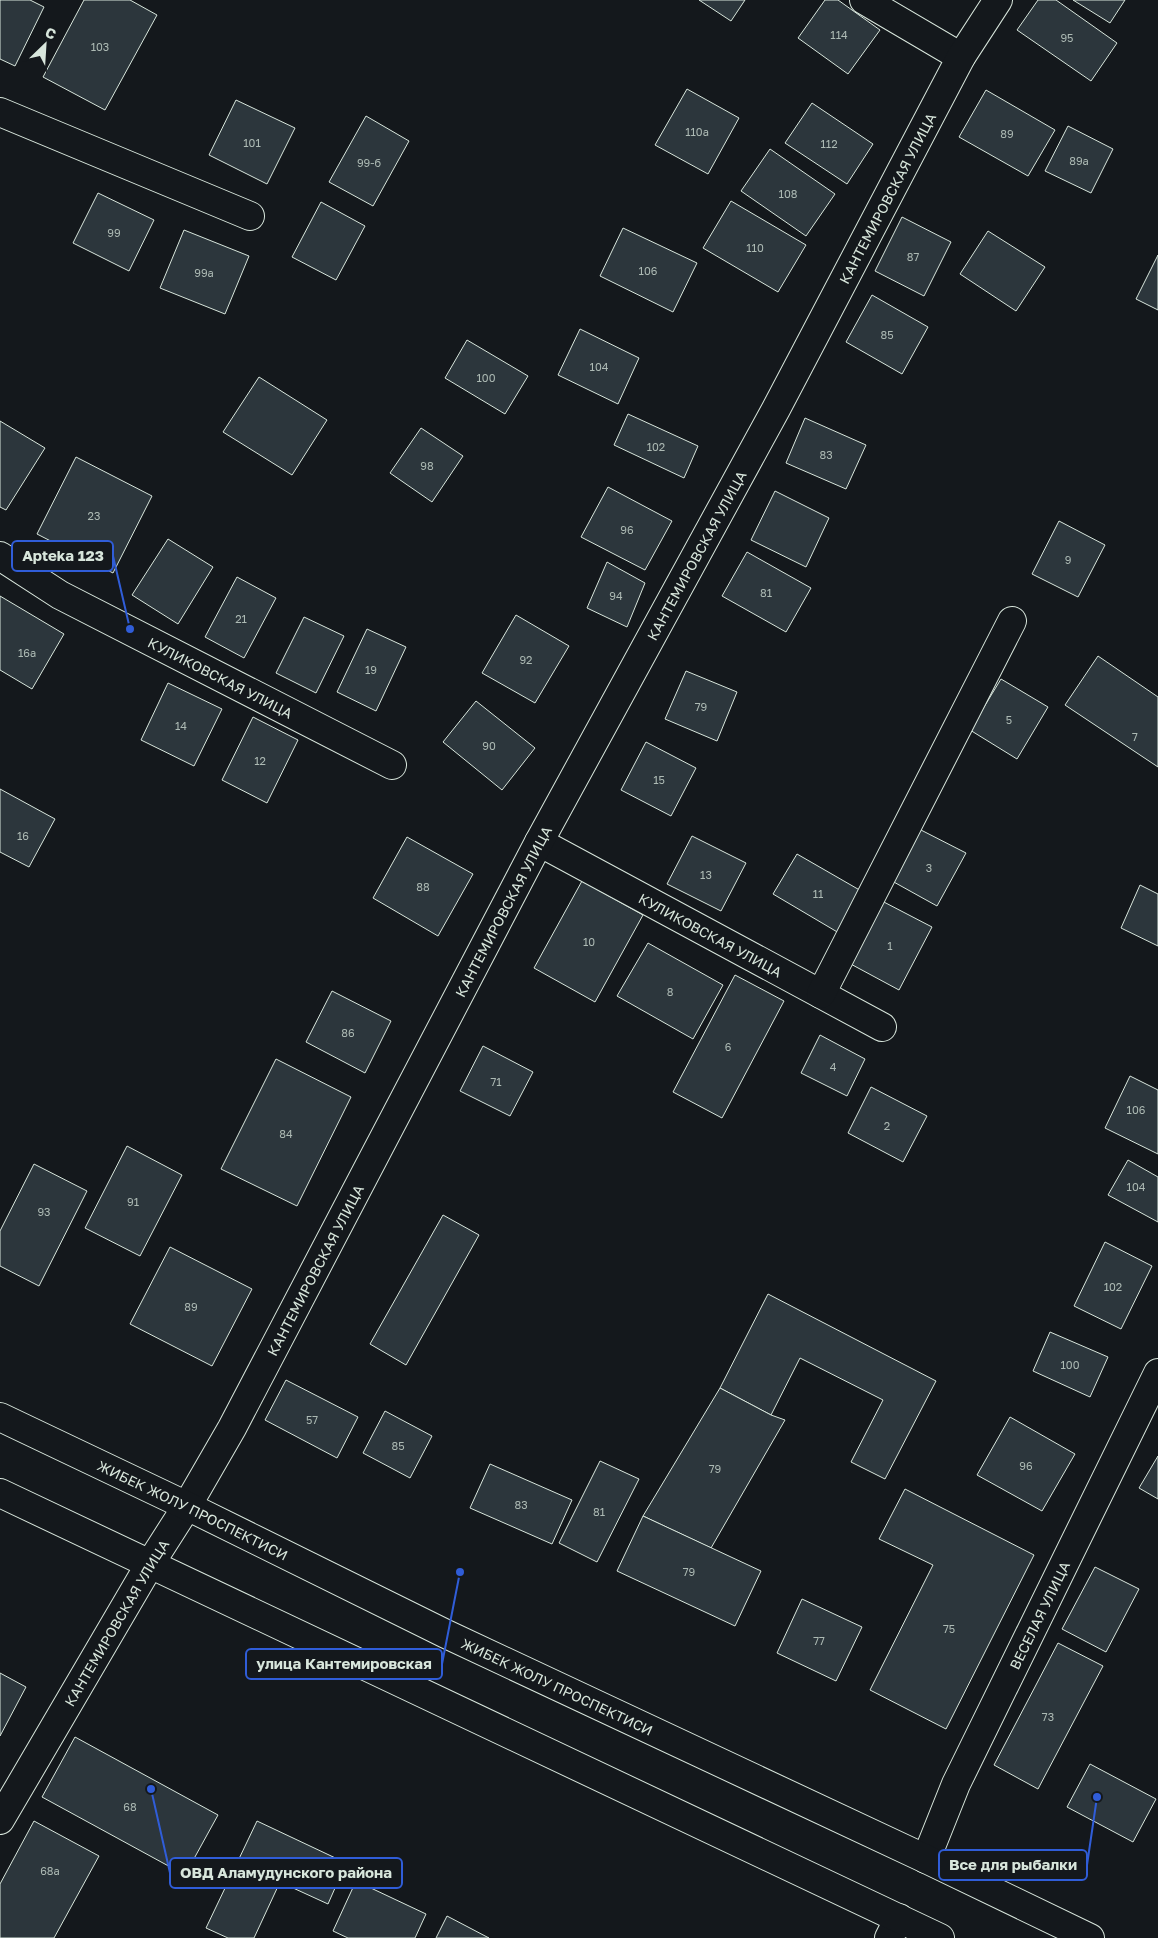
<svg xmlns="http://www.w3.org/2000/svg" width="1158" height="1938" font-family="'Golos Text',sans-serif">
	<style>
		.building { fill: #2c363c; stroke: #d8e6dc }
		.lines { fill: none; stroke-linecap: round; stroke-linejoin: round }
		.minor-casing { stroke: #d8e6dc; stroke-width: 30 }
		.major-casing { stroke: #d8e6dc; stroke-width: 30 }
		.minor { stroke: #14181c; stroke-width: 28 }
		.major { stroke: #14181c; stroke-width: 28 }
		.labels { text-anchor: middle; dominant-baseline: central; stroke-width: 4; stroke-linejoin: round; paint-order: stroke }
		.number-label { font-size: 11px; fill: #adbab4 }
		.street-label { font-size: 14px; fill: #d8e6dc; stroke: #14181c }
		.leader { fill: none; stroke: #305dd8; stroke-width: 2 }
		.callout-dot { fill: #305dd8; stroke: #14181c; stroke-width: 2 }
		.callout { fill: #14181c; stroke: #305dd8; stroke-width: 2 }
		.callout-label { font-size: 15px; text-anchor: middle; font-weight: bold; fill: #d8e6dc }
	</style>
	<rect width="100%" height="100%" fill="#14181c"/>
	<g class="building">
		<path d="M0 0H30L44 7 15 66 0 59Z"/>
		<path d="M84 0H130L157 15 105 110 43 77Z"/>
		<path d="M699 0H745L731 21Z"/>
		<path d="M825 0H838L880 30 848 74 798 38Z"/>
		<path d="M1038 0H1056L1117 43 1091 81 1017 30Z"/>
		<path d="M1073 0H1125L1110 23Z"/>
		<path d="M687 89 739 118 708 174 655 145Z"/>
		<path d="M986 90 1055 130 1028 176 959 137Z"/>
		<path d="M236 100 295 128 267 184 209 155Z"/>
		<path d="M812 103 873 144 847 184 785 143Z"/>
		<path d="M366 116 409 141 373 206 329 182Z"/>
		<path d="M1068 126 1113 149 1091 193 1045 171Z"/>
		<path d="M770 149 835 194 806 236 741 191Z"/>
		<path d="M98 193 154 220 129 271 73 243Z"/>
		<path d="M731 201 806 245 778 292 703 248Z"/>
		<path d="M321 202 365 226 336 280 292 257Z"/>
		<path d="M902 217 951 242 924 296 875 271Z"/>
		<path d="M623 228 697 263 673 312 600 276Z"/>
		<path d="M184 230 249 256 225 314 160 288Z"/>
		<path d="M988 231 1045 267 1016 311 960 274Z"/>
		<path d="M1158 255V310L1136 299Z"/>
		<path d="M872 295 928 327 902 374 846 342Z"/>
		<path d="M580 329 639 358 618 404 558 375Z"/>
		<path d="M467 340 528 376 505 414 445 378Z"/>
		<path d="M259 377 327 420 292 475 223 432Z"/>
		<path d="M628 414 698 446 684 478 614 445Z"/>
		<path d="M805 418 866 445 846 489 786 463Z"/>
		<path d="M0 421 45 448 6 510 0 507Z"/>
		<path d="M421 428 463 456 432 502 390 473Z"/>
		<path d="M76 457 152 496 113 573 37 534Z"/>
		<path d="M608 487 672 521 645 570 581 537Z"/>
		<path d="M775 491 829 518 806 567 751 540Z"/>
		<path d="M1059 521 1105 545 1078 597 1032 574Z"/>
		<path d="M168 539 213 567 178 624 132 595Z"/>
		<path d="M747 552 811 588 786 632 722 596Z"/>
		<path d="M607 562 645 583 627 627 587 608Z"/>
		<path d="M237 577 276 598 244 658 205 637Z"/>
		<path d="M0 596 64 634 32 689 0 670Z"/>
		<path d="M516 615 569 646 535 703 482 673Z"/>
		<path d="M304 617 344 636 316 693 276 673Z"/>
		<path d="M367 629 406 647 376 711 337 692Z"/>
		<path d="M1098 656 1158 697V767L1065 705Z"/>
		<path d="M686 671 737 692 717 741 665 719Z"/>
		<path d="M1001 679 1048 707 1017 759 970 730Z"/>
		<path d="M168 683 222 709 194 766 141 740Z"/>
		<path d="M476 701 535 748 502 790 443 742Z"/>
		<path d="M253 717 298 740 267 803 222 780Z"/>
		<path d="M646 742 696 768 671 816 621 790Z"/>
		<path d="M0 789 55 819 29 867 0 852Z"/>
		<path d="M919 829 966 853 937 906 892 881Z"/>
		<path d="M692 836 746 863 721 911 667 884Z"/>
		<path d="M407 837 473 874 438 936 373 898Z"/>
		<path d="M797 854 863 892 839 933 773 894Z"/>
		<path d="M582 881 643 915 595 1002 534 968Z"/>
		<path d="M1140 885 1158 894V946L1121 928Z"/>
		<path d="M880 900 932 927 899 990 847 962Z"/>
		<path d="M648 943 723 985 693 1039 617 996Z"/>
		<path d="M735 975 784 1001 722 1118 673 1092Z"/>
		<path d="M332 991 391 1021 365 1073 306 1042Z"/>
		<path d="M820 1035 865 1059 847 1096 801 1073Z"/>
		<path d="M483 1046 533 1072 510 1116 460 1091Z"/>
		<path d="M276 1059 351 1097 297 1206 221 1169Z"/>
		<path d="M1130 1076 1158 1090V1154L1105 1128Z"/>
		<path d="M871 1087 927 1116 903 1162 848 1133Z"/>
		<path d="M127 1146 182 1175 140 1256 85 1228Z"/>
		<path d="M1128 1160 1158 1177V1222L1108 1195Z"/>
		<path d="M34 1164 87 1191 39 1286 0 1266V1231Z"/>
		<path d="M443 1215 479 1235 406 1365 370 1344Z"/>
		<path d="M1105 1242 1152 1266 1121 1329 1074 1306Z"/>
		<path d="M170 1247 252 1289 212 1366 130 1324Z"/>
		<path d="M768 1294 936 1381 885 1479 851 1462 883 1400 800 1358 771 1415 720 1388Z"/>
		<path d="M1050 1332 1108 1357 1090 1397 1033 1371Z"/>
		<path d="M286 1380 358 1417 337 1458 265 1420Z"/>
		<path d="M720 1388 771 1415 785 1420 711 1548 643 1516Z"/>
		<path d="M385 1411 432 1436 410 1478 363 1453Z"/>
		<path d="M1010 1417 1075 1454 1042 1511 977 1475Z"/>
		<path d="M1158 1456V1499L1139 1488Z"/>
		<path d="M600 1461 639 1479 597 1562 559 1543Z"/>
		<path d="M490 1464 572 1500 552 1544 470 1508Z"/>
		<path d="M905 1489 1034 1555 946 1729 870 1690 933 1565 879 1539Z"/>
		<path d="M643 1516 761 1571 735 1626 617 1571Z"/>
		<path d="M1095 1567 1139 1589 1106 1652 1062 1629Z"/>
		<path d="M802 1599 862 1627 836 1681 777 1653Z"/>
		<path d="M1058 1643 1103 1666 1038 1789 994 1765Z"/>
		<path d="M0 1673 26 1687 0 1736Z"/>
		<path d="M75 1737 218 1815 185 1875 42 1797Z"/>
		<path d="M1090 1764 1156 1799 1133 1842 1067 1807Z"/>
		<path d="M34 1821 99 1856 54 1938H0V1884Z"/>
		<path d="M257 1821 346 1863 328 1904 280 1882 254 1938H228L206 1928Z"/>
		<path d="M356 1881 426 1914 415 1938H348L333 1931Z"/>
		<path d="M447 1916 489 1938H436Z"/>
	</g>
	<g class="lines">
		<g class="minor-casing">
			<g id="minor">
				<path d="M864 0 961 57"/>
				<path d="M0 112 250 216"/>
				<path id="s1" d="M0 556 60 595 392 765"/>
				<path id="s2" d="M539 842 882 1027"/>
				<path d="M821 994 1012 621"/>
				<path id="s3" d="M0 1820 150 1564 187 1506 232 1428 539 842 776 409 961 57 998 0"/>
				<path id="s4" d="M926 1859 956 1784 1158 1373"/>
				<path d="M889 1938 899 1918"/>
			</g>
		</g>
		<g class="major-casing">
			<g id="major">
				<path id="s5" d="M0 1417 187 1506 446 1634 926 1859 1090 1938"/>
				<path d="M0 1493 940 1938"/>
			</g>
		</g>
		<use href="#minor" class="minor"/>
		<use href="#major" class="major"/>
	</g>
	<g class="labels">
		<g class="number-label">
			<text x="839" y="34">114</text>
			<text x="1067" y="37">95</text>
			<text x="100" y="46">103</text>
			<text x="697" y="131">110а</text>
			<text x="1007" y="133">89</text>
			<text x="252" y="142">101</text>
			<text x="829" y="143">112</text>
			<text x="1079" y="160">89a</text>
			<text x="369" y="162">99-б</text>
			<text x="788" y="193">108</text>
			<text x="114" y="232">99</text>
			<text x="755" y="247">110</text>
			<text x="913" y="256">87</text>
			<text x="648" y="270">106</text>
			<text x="204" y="272">99a</text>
			<text x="887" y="334">85</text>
			<text x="599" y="366">104</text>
			<text x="486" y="377">100</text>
			<text x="656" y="446">102</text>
			<text x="826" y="454">83</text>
			<text x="427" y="465">98</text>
			<text x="94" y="515">23</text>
			<text x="627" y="529">96</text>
			<text x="1068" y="559">9</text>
			<text x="766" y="592">81</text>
			<text x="616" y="595">94</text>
			<text x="241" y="618">21</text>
			<text x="27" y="652">16a</text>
			<text x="526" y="659">92</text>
			<text x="371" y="669">19</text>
			<text x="701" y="706">79</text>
			<text x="1009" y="719">5</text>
			<text x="181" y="725">14</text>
			<text x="1135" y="736">7</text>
			<text x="489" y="745">90</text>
			<text x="260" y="760">12</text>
			<text x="659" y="779">15</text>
			<text x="23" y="835">16</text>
			<text x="929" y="867">3</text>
			<text x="706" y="874">13</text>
			<text x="423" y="886">88</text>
			<text x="818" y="893">11</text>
			<text x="589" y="941">10</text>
			<text x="890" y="945">1</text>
			<text x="670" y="991">8</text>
			<text x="348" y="1032">86</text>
			<text x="728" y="1046">6</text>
			<text x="833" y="1066">4</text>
			<text x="496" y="1081">71</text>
			<text x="1136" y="1109">106</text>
			<text x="887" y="1125">2</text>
			<text x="286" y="1133">84</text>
			<text x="1136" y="1186">104</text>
			<text x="133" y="1201">91</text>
			<text x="44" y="1211">93</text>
			<text x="1113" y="1286">102</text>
			<text x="191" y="1306">89</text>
			<text x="1070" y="1364">100</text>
			<text x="312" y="1419">57</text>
			<text x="398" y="1445">85</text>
			<text x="1026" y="1465">96</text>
			<text x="715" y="1468">79</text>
			<text x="521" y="1504">83</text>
			<text x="599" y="1511">81</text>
			<text x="689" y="1571">79</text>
			<text x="949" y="1628">75</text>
			<text x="819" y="1640">77</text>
			<text x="1048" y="1716">73</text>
			<text x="130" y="1806">68</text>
			<text x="50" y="1870">68а</text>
		</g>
		<g class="street-label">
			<text stroke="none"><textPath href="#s3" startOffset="1849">КАНТЕМИРОВСКАЯ УЛИЦА</textPath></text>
			<text stroke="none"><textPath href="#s3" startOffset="1444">КАНТЕМИРОВСКАЯ УЛИЦА</textPath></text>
			<text stroke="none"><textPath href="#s1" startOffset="252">КУЛИКОВСКАЯ УЛИЦА</textPath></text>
			<text stroke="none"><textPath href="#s3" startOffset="1039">КАНТЕМИРОВСКАЯ УЛИЦА</textPath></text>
			<text stroke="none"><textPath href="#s2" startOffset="195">КУЛИКОВСКАЯ УЛИЦА</textPath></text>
			<text stroke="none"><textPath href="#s3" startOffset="634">КАНТЕМИРОВСКАЯ УЛИЦА</textPath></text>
			<text stroke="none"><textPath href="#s5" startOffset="214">ЖИБЕК ЖОЛУ ПРОСПЕКТИСИ</textPath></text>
			<text stroke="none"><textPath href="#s4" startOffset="269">ВЕСЕЛАЯ УЛИЦА</textPath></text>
			<text stroke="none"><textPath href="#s3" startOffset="229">КАНТЕМИРОВСКАЯ УЛИЦА</textPath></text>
			<text stroke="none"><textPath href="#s5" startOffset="619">ЖИБЕК ЖОЛУ ПРОСПЕКТИСИ</textPath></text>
		</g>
	</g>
	<path class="leader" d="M130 629L113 556M460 1572L442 1664M1097 1797L1087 1865M151 1789L170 1873"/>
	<g class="callout-dot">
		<circle cx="130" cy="629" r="5"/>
		<circle cx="460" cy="1572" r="5"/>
		<circle cx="1097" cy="1797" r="5"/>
		<circle cx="151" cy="1789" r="5"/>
	</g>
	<g class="callout">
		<rect x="12" y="541" width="101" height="30" rx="5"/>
		<rect x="246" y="1649" width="196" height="30" rx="5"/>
		<rect x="939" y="1850" width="148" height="30" rx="5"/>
		<rect x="170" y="1858" width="232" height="30" rx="5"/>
	</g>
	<g class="callout-label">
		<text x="63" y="561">Apteka 123</text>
		<text x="344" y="1669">улица Кантемировская</text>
		<text x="1013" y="1870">Все для рыбалки</text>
		<text x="286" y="1878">ОВД Аламудунского района</text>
	</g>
	<g transform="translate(45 45) rotate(25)" stroke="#14181c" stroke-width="4" paint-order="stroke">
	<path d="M0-4L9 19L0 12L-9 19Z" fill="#d8e6dc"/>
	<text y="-8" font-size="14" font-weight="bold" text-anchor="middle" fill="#d8e6dc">С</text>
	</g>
</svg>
